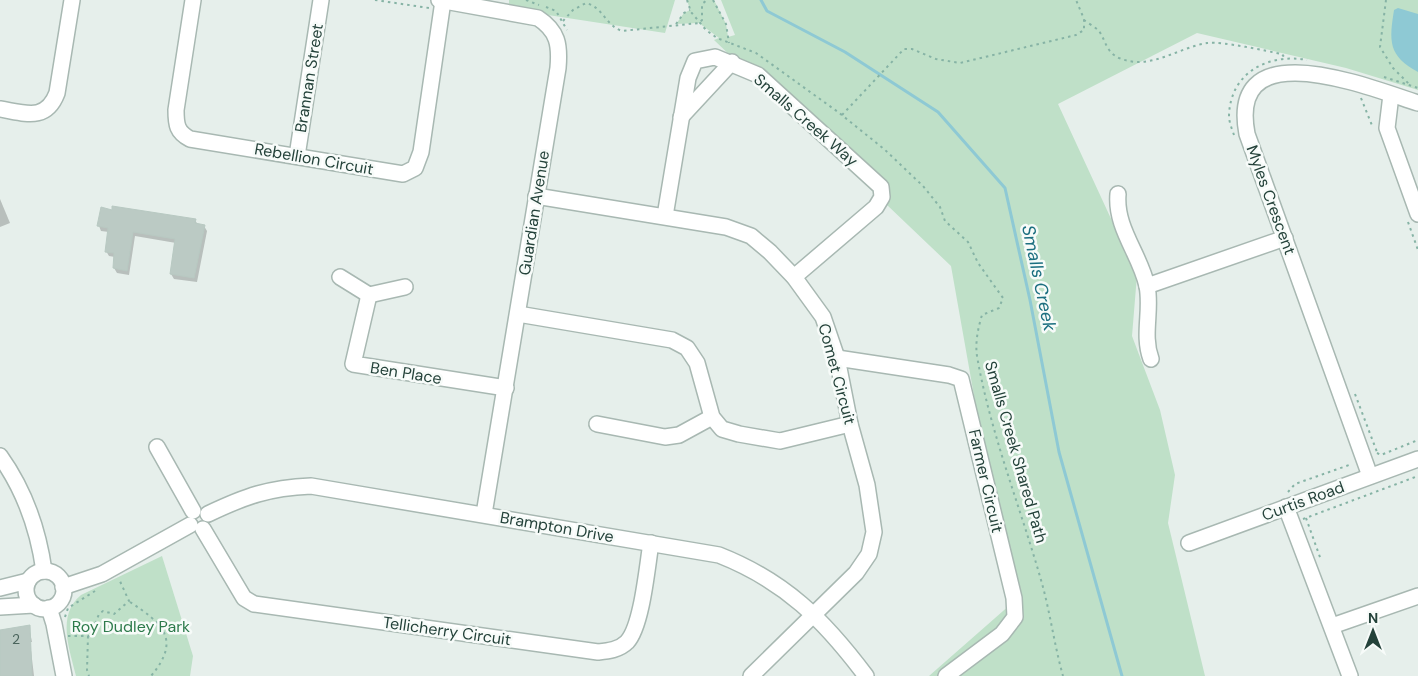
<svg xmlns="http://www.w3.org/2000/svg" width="1418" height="676" font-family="'DM Sans',sans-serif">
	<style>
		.green { fill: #bfe0c8 }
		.water { fill: #8ec9d4 }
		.shadow { fill: #0003 }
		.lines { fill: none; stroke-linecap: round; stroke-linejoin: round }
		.stream { stroke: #8ec9d4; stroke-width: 3 }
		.building { fill: #bbcac4; stroke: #b8c9c2 }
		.minor-casing { stroke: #a8b8b2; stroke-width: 18 }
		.path { stroke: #86b3a5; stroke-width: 2; stroke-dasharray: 2.5 4; stroke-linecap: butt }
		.minor { stroke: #fff; stroke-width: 15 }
		.labels { text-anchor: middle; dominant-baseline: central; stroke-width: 5; stroke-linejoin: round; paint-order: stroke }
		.number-label { font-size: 14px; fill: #4a645c }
		.street-label { font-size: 16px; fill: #24423a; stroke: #f7fbf9 }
		.park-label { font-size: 16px; fill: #2d7a4b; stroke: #f7fbf9 }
		.water-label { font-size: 18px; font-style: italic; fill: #1c6f80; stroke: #f7fbf9 }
	</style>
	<rect width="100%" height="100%" fill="#e6efeb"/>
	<g class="green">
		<path d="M509 0H675L665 33 509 9Z"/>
		<path d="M687 0H714L726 24 728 37 735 35 721 0H1418V90L1346 68 1197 33 1058 104 1137 275 1132 336 1160 410 1175 475 1168 523 1205 676H929L1011 604 951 266 714 40 719 38 699 23 676 24 684 13 690 10Z"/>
		<path d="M162 556 193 656 190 676H76C70 650 56 615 81 595Z"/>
	</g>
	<path class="water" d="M1398 8 1418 14V72C1388 56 1389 41 1394 10Z"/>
	<g class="shadow">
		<path d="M0 199 10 223 0 227Z"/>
		<path d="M113 211 195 220 198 225 204 226 207 231 197 282 174 279 171 274 176 243 135 236 129 275 117 273 114 268 115 257 109 256 106 251 109 232 101 231 99 226Z"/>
		<path d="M29 627 32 642H30L34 676H0V631Z"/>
	</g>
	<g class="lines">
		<path class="stream" d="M761 0 767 11 845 52 938 112 1005 188 1030 300 1059 452 1122 676"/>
	</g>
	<g class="building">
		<path d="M112 206 196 219 195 223 205 225 194 278 170 274 175 239 133 232 127 271 113 268 114 253 105 252 108 228 97 226 101 207 112 210Z"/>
		<path d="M30 625 32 676H0V630Z"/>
	</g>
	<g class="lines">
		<g class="minor-casing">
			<g id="minor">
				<path d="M193 0 176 110C176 125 177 132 190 139L403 174 415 168 421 152 443 1"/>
				<path d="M439 0 538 18C558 31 560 45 558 68L484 514"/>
				<path d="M1391 95 1387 128 1418 214"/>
				<path d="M0 109C25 113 46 122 57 93L72 0"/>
				<path d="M681 117 732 62"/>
				<path d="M297 156 321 0"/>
				<path d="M1118 194C1115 228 1140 254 1147 286 1152 310 1142 335 1151 359"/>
				<path d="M536 196 726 227 751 236 770 252 794 277 823 317 837 358 850 424 867 485 874 532 869 554 856 573 751 676"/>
				<path d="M665 216 688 78 695 61 715 57 758 75 881 187 882 197 876 207 794 277"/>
				<path d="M340 277 369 295"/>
				<path d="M1147 286 1285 238"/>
				<path d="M369 295 353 364 506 388"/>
				<path d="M369 295 405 287"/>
				<path d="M518 314 672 340 687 348 697 363 712 417 722 429 739 434 780 441 850 424"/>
				<path d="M837 358 949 375 961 379 1014 598 1015 617 1002 634 946 676"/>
				<path d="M597 424 665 437 679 435 712 417"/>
				<path d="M157 447 193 511"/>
				<path d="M0 456C25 491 38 528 44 571"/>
				<path d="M1370 476 1247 134C1227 29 1370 88 1418 103"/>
				<path d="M1286 507 1350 676"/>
				<path d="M208 514C246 496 268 488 311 486L719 555C785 581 824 620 866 676"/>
				<path d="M203 529 244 598 254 604 598 652C608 651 619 650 627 642 642 626 647 567 651 543"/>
				<path d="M1189 543 1418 459"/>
				<circle cx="45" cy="590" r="19"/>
				<path d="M63 587 102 574 190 525"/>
				<path d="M0 588 28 581"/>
				<path d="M0 607 34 605"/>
				<path d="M49 608 54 624 64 676"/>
				<path d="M1332 626 1418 596"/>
			</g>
		</g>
		<g class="path">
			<path d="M375 0 429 8"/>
			<path d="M526 0 539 5"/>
			<path d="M687 0 691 12 706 30 717 38 756 53 838 112 884 149 923 186 940 207 945 221 968 242 978 263 1003 298 999 308 982 315C978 328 975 343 977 356 990 432 1020 506 1041 580 1050 611 1054 644 1063 676"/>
			<path d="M713 0 726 24 729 43"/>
			<path d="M1386 0 1380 47 1393 68 1409 84"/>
			<path d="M546 7 556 11 567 30"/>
			<path d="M1084 20C1088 23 1095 27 1099 31 1106 41 1106 52 1119 58 1150 71 1177 48 1207 43 1222 41 1266 51 1282 54L1284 57"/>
			<path d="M563 21 573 10 586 3C603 7 606 26 622 31L699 23 702 20V4L707 0"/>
			<path d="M676 24 684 13 690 10"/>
			<path d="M1384 77 1418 88"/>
			<path d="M1361 98 1373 128"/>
			<path d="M842 115 904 49H912L936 59 960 63 1076 35 1084 30V19L1076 0"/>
			<path d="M1234 135C1232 129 1229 122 1229 116 1230 72 1269 53 1307 60"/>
			<path d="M1408 222 1418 250"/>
			<path d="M1355 394 1377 452"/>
			<path d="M1377 453 1381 455 1418 440"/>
			<path d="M1288 492 1295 484 1352 464"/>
			<path d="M1306 518 1321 560"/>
			<path d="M1303 519 1418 476"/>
			<path d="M130 602C162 623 182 639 151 676"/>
			<path d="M65 617 68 608 95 591"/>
			<path d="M68 636H90L98 628 95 624 99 614 103 611 114 614 129 601 119 579"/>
			<path d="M88 636 87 670 89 676"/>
		</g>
		<use href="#minor" class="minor"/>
	</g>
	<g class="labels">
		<g class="number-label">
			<text x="16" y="639">2</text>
		</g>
		<g class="street-label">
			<text transform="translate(309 78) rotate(-81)">Brannan Street</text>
			<text transform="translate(806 120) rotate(41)">Smalls Creek Way</text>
			<text transform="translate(314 159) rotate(10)">Rebellion Circuit</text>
			<text transform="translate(1271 200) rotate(70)">Myles Crescent</text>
			<text transform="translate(534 213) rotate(-81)">Guardian Avenue</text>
			<text transform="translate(406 373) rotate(9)">Ben Place</text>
			<text transform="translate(837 374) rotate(75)">Comet Circuit</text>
			<text transform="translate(1016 452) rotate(74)">Smalls Creek Shared Path</text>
			<text transform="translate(986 481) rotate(77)">Farmer Circuit</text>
			<text transform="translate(1303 501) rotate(-20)">Curtis Road</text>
			<text transform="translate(557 527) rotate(10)">Brampton Drive</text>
			<text transform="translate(447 631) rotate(8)">Tellicherry Circuit</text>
		</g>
		<g class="park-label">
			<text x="131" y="626">Roy Dudley Park</text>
		</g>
		<g class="water-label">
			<text transform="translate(1039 278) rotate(78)">Smalls Creek</text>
		</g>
	</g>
	<g transform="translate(1373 631)" stroke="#f7fbf9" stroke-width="4" paint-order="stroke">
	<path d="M0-4L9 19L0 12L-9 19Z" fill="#24423a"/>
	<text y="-8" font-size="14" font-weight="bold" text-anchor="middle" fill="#24423a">N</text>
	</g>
</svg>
